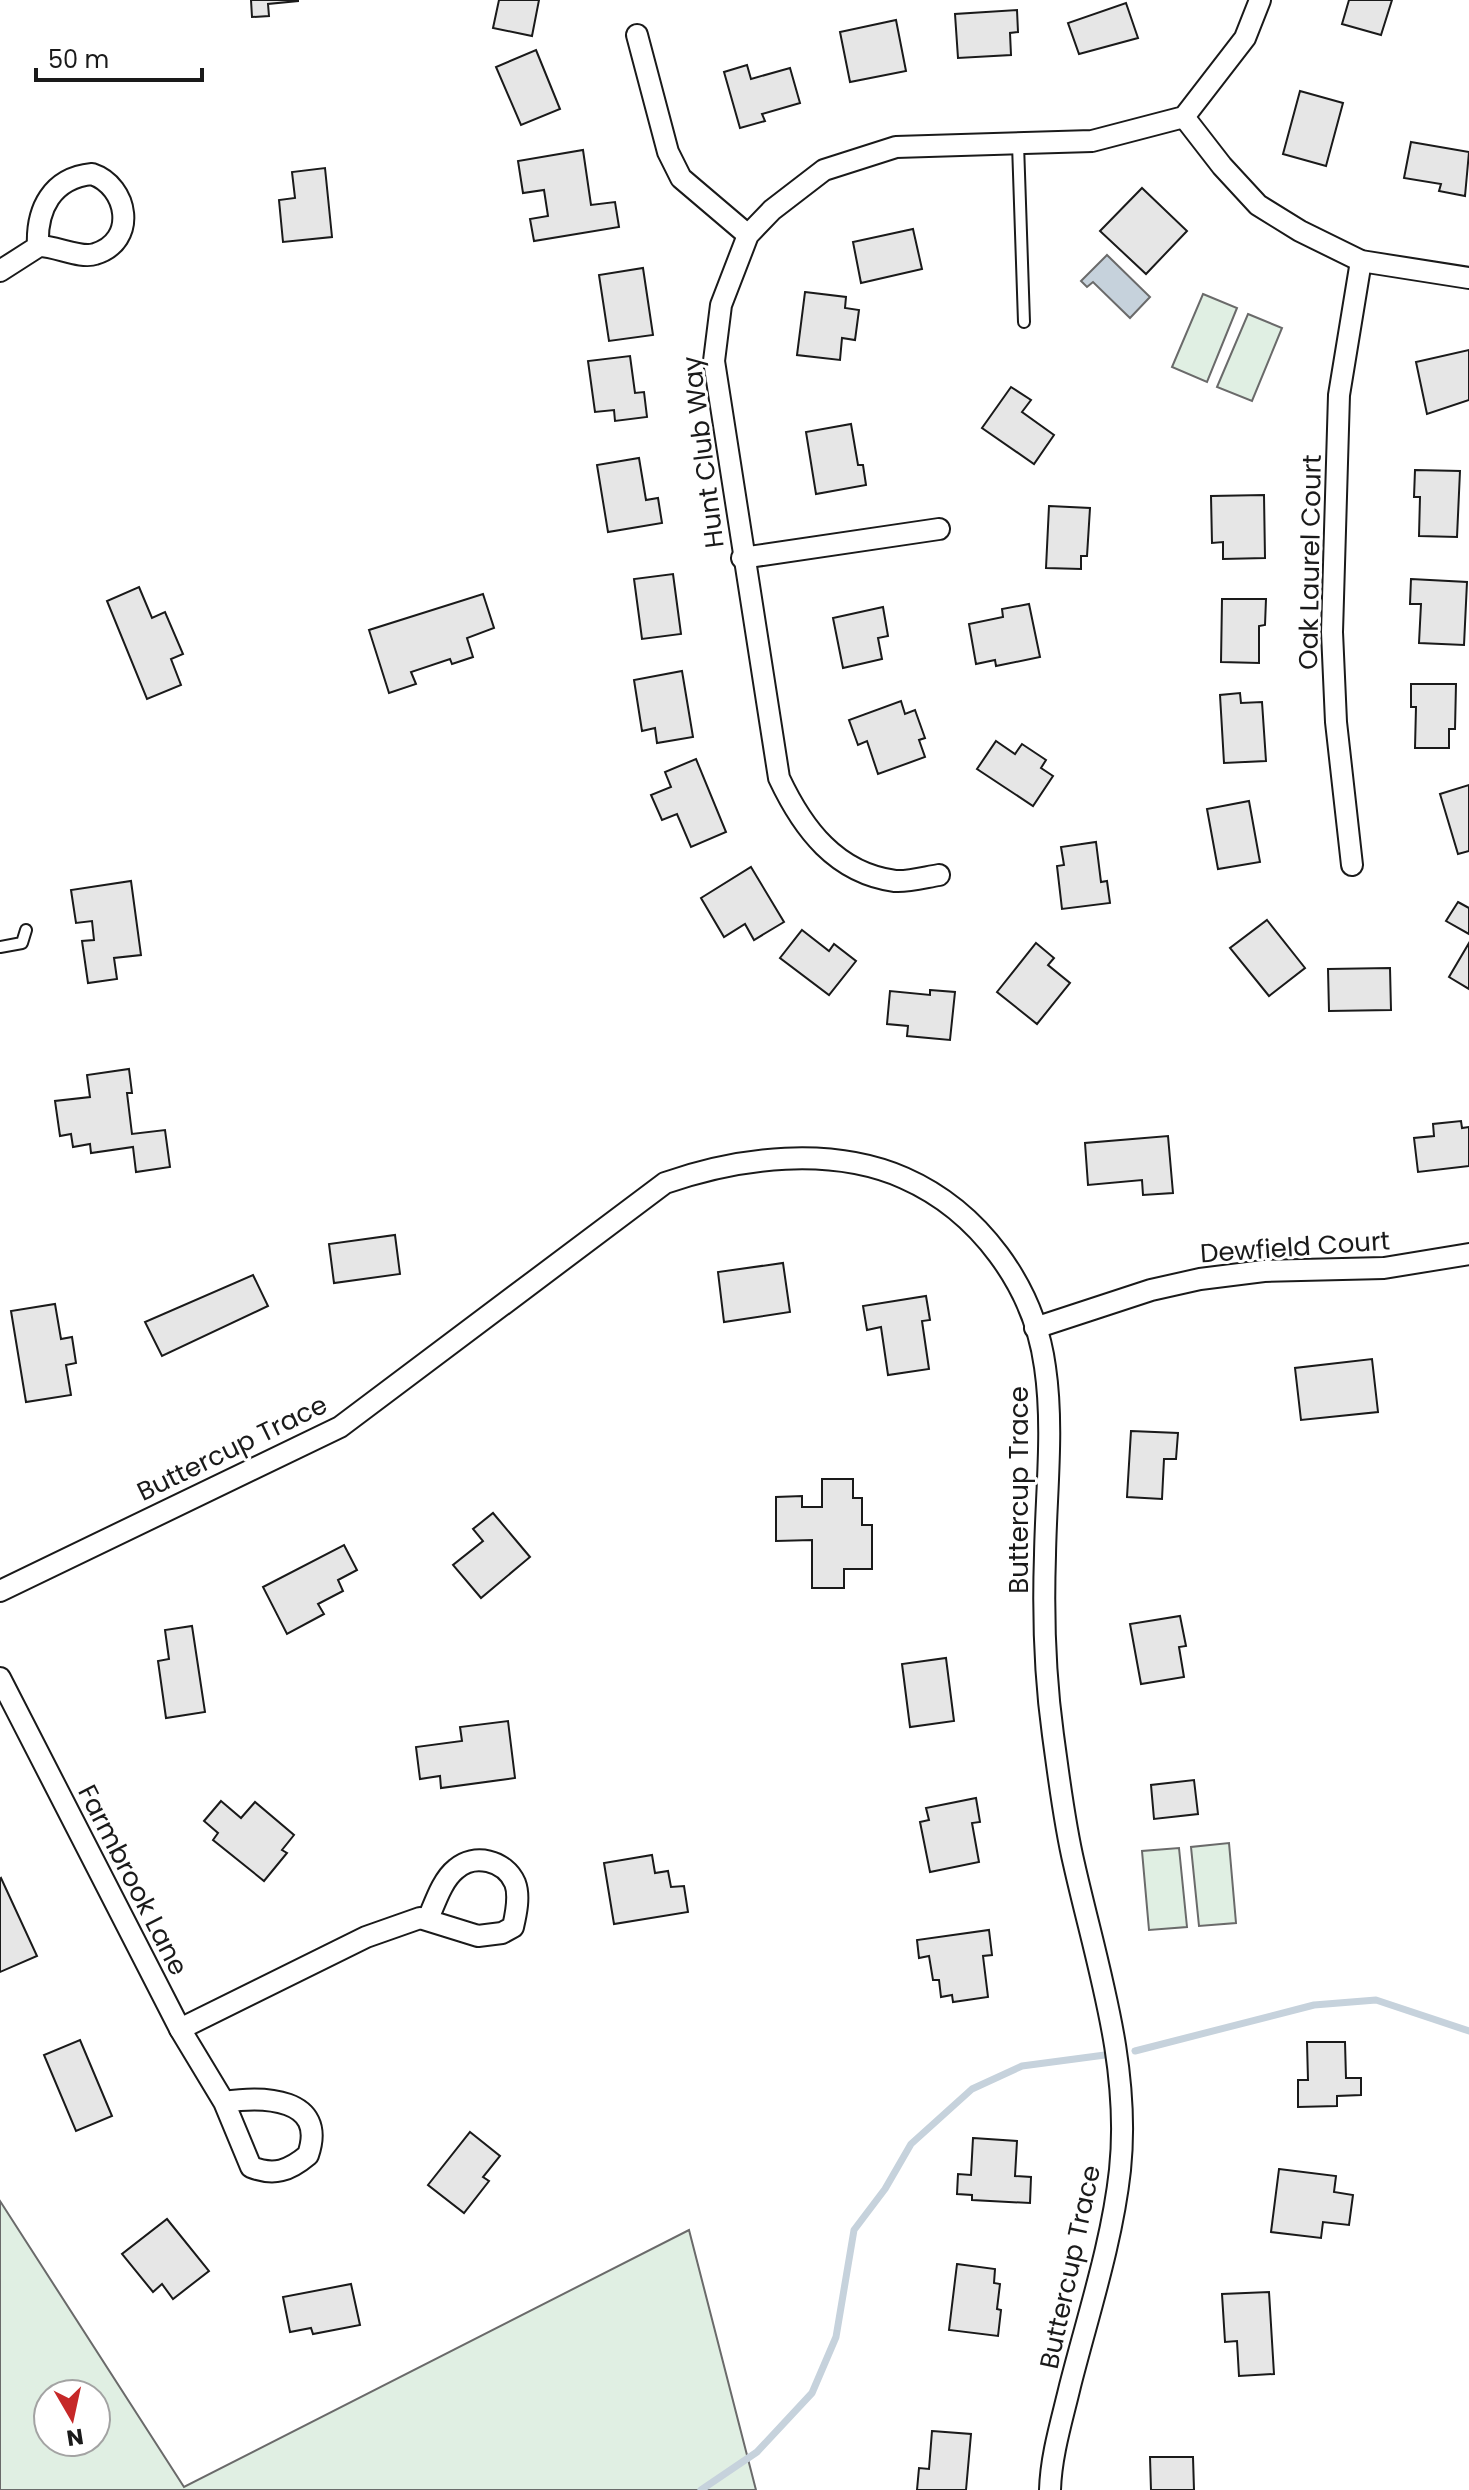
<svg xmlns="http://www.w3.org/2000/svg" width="1469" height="2490" font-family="Poppins,sans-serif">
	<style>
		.green { fill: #e0efe3; stroke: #6a6a6a; stroke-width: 2; fill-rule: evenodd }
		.water { fill: #c6d2dc; stroke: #6a6a6a; stroke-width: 2 }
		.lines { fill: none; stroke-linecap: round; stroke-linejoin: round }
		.stream { stroke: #c6d2dc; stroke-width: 7 }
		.building { fill: #e6e6e6; stroke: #1a1a1a; stroke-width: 2 }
		.service-casing { stroke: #1a1a1a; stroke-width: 14 }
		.minor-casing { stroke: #1a1a1a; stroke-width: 24 }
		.service { stroke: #fff; stroke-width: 10 }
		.minor { stroke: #fff; stroke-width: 20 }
		.labels { text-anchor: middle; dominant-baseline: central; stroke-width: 6; stroke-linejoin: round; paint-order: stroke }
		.street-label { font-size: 26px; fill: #1a1a1a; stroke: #fff }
	</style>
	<rect width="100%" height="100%" fill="#fff"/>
	<g class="green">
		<path d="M1203 294 1237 308 1207 382 1172 367Z"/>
		<path d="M1248 314 1282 328 1252 401 1217 387Z"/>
		<path d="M1229 1843 1236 1923 1199 1926 1191 1847Z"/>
		<path d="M1179 1848 1187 1927 1149 1930 1142 1851Z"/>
		<path d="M0 2201 184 2487 689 2230 756 2490H0ZM48 2394H96V2442H48Z"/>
	</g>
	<path class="water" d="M1107 255 1150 297 1130 318 1093 282 1087 287 1081 281Z"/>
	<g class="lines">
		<g class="stream">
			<path d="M1135 2051 1314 2005 1376 2000 1469 2031"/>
			<path d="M701 2490 757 2452 812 2393 836 2337 854 2230 885 2189 911 2144 972 2089 1022 2066 1105 2055"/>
		</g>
	</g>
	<g class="building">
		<path d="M251 0H298V1L268 4 269 16 252 17Z"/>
		<path d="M499 0H539L532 36 493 28Z"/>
		<path d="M1349 0H1392L1381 35 1342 24Z"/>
		<path d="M1126 3 1138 38 1079 54 1068 23Z"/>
		<path d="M1017 10 1018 32 1010 33 1011 55 958 58 955 14Z"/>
		<path d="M896 20 906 71 850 82 840 32Z"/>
		<path d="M536 50 560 109 521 125 496 67Z"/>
		<path d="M747 65 751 79 790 68 800 103 762 114 765 121 740 128 724 72Z"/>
		<path d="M1300 91 1343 103 1326 166 1283 154Z"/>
		<path d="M1411 142 1469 152 1465 196 1439 191 1441 184 1404 178Z"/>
		<path d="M583 150 591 205 615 202 619 227 534 241 530 219 548 216 544 190 523 193 518 161Z"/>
		<path d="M325 168 332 237 283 242 279 200 295 198 292 172Z"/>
		<path d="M1142 188 1187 231 1146 274 1100 231Z"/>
		<path d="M913 229 922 269 861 283 853 242Z"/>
		<path d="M643 268 653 335 609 341 599 275Z"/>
		<path d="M805 292 846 297 845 308 859 310 855 340 842 338 840 360 797 355Z"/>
		<path d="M1469 350V400L1427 414 1416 362Z"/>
		<path d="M630 356 635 393 644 392 647 417 615 421 614 410 595 412 588 361Z"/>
		<path d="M1011 387 1031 400 1022 412 1054 435 1034 464 982 428Z"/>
		<path d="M851 424 858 465H863L866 485 816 494 806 432Z"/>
		<path d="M639 458 646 500 658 498 662 523 608 532 597 465Z"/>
		<path d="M1415 470 1460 471 1457 537 1419 536 1420 497H1414Z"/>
		<path d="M1264 495 1265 558 1223 559V542L1212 543 1211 496Z"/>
		<path d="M1049 506 1090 508 1087 556H1081V569L1046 568Z"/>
		<path d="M673 574 681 634 642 639 634 579Z"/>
		<path d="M1411 579 1467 582 1464 645 1419 643 1421 604H1410Z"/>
		<path d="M139 587 152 618 165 612 183 654 171 659 181 685 147 699 107 601Z"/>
		<path d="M483 594 494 628 467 638 473 657 452 664 450 659 411 672 416 684 389 693 369 630Z"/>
		<path d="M1222 599H1266L1265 625 1259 626V663L1221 662Z"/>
		<path d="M1029 604 1040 657 996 666 995 660 976 664 969 624 1003 617 1002 609Z"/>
		<path d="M883 607 888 636 878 638 882 659 843 668 833 618Z"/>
		<path d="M682 671 693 737 657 743 655 728 642 731 634 680Z"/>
		<path d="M1411 684H1456L1455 729H1449V748H1415L1416 707H1411Z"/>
		<path d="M1240 693 1241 703 1262 702 1266 761 1224 763 1220 695Z"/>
		<path d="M901 701 905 714 915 710 925 738 919 740 925 757 878 774 867 741 858 745 849 720Z"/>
		<path d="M996 741 1015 754 1022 744 1046 760 1041 768 1053 776 1033 806 977 769Z"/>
		<path d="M696 759 726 832 691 847 677 814 662 820 651 795 671 787 665 772Z"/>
		<path d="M1469 785V851L1458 854 1440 794Z"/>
		<path d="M1249 801 1260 862 1218 869 1207 809Z"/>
		<path d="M1096 842 1101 882 1107 881 1110 903 1062 909 1057 866 1064 865 1061 847Z"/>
		<path d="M751 867 784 922 754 940 745 924 724 937 701 898Z"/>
		<path d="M131 881 141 955 114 958 117 979 88 983 82 941 94 940 92 921 76 923 71 890Z"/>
		<path d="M1458 902 1469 908V934L1446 921Z"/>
		<path d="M1267 920 1305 968 1269 996 1230 948Z"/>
		<path d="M802 930 829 951 834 944 856 961 829 995 780 958Z"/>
		<path d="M1036 943 1054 958 1048 965 1070 983 1037 1024 997 992Z"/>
		<path d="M1469 943V989L1449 977Z"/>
		<path d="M1390 968 1391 1010 1329 1011 1328 969Z"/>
		<path d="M930 990 955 992 950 1040 907 1036 908 1026 887 1024 890 991 930 995Z"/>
		<path d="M129 1069 132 1093H127L132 1134 165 1130 170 1167 136 1172 133 1147 91 1153 90 1144 73 1147 71 1134 60 1136 55 1101 90 1097 87 1075Z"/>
		<path d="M1461 1121 1462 1128 1469 1127V1166L1418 1172 1414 1138 1434 1136 1433 1124Z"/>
		<path d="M1168 1136 1173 1193 1143 1195 1142 1180 1088 1185 1085 1143Z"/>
		<path d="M395 1235 400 1274 334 1283 329 1244Z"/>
		<path d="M783 1263 790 1312 724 1322 718 1272Z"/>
		<path d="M253 1275 268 1306 162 1356 145 1322Z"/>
		<path d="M926 1296 930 1320 922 1321 929 1369 888 1375 881 1327 867 1330 863 1306Z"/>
		<path d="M55 1304 61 1339 72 1337 76 1363 66 1365 71 1395 26 1402 11 1311Z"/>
		<path d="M1372 1359 1378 1412 1301 1420 1295 1368Z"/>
		<path d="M1131 1431 1178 1433 1176 1459H1164L1162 1499 1127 1497Z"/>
		<path d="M822 1479H853V1498H862V1525H872V1569H844V1588H812V1540L776 1541V1497L802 1496V1507H822Z"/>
		<path d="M493 1513 530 1557 481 1598 453 1565 483 1541 473 1529Z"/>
		<path d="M344 1545 357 1570 338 1580 343 1591 318 1604 324 1614 287 1634 263 1587Z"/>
		<path d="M1180 1616 1186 1646 1179 1647 1184 1677 1141 1684 1130 1624Z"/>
		<path d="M192 1626 205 1712 166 1718 158 1661 169 1659 165 1630Z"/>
		<path d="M946 1658 954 1721 910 1727 902 1664Z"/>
		<path d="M508 1721 515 1778 441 1788 440 1776 420 1779 416 1747 462 1741 460 1727Z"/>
		<path d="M1194 1780 1198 1814 1154 1819 1151 1785Z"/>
		<path d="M976 1798 980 1822 972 1823 979 1862 930 1872 920 1822 929 1820 926 1808Z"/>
		<path d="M221 1801 241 1818 255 1802 294 1835 282 1850 287 1853 264 1881 213 1840 218 1833 204 1821Z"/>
		<path d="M652 1855 655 1873 668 1871 671 1887 684 1886 688 1912 614 1924 604 1863Z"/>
		<path d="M1 1878 37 1956 0 1972V1879Z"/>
		<path d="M989 1930 992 1955 983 1956 988 1997 953 2002 952 1995 941 1997 939 1980H933L929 1956 919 1958 917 1940Z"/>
		<path d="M80 2040 112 2116 76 2131 44 2055Z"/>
		<path d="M1307 2042H1345L1346 2078H1361V2095L1337 2096V2106L1298 2107V2080H1308Z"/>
		<path d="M470 2132 500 2156 483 2177 489 2181 464 2213 428 2185Z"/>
		<path d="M973 2138 1017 2141 1015 2176 1031 2177 1030 2203 972 2200V2195L957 2194 958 2174 971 2175Z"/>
		<path d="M1279 2169 1336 2176 1334 2192 1353 2195 1349 2225 1323 2222 1321 2238 1271 2232Z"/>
		<path d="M167 2219 209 2271 173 2299 162 2284 153 2292 122 2254Z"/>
		<path d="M957 2264 995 2269 994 2283 1000 2284 997 2309 1001 2310 998 2336 949 2330Z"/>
		<path d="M351 2284 360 2325 313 2334 311 2328 290 2332 283 2297Z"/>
		<path d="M1269 2292 1274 2374 1239 2376 1237 2341 1225 2342 1222 2294Z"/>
		<path d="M932 2431 971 2434 966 2490H917L919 2468 929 2469Z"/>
		<path d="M1150 2457H1193L1194 2490H1151Z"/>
	</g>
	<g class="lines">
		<g class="service-casing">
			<g id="service">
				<path d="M1018 144 1024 322"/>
				<path d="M0 947 22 943 26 930"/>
			</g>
		</g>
		<g class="minor-casing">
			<g id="minor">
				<path d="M637 35 668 152 681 178 748 235"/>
				<path d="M1184 117 1222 166 1258 205 1300 231 1361 261 1469 278"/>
				<path d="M0 271 39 246C56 246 81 259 95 254 138 241 128 186 92 174 52 178 36 209 38 247"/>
				<path d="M742 558 939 529"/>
				<path d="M1352 865 1336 722 1332 632 1339 395 1361 261"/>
				<path d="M939 875C926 877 909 882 895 881 836 873 803 829 779 778L714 361 721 305 748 235 772 210 824 170 896 147 1092 141 1184 117 1245 38 1260 0"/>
				<path d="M1035 1328 1151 1290 1200 1279 1264 1271 1384 1268 1469 1254"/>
				<path d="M0 1591 340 1427 665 1183C740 1157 831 1146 904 1178 979 1211 1034 1286 1045 1367 1054 1428 1046 1493 1045 1555 1043 1614 1045 1677 1053 1735 1059 1778 1064 1822 1074 1864 1097 1966 1131 2065 1120 2170 1112 2243 1088 2315 1070 2386 1062 2420 1051 2455 1050 2490"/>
				<path d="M0 1678 180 2029 224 2102 251 2167C274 2176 289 2171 308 2155 328 2097 262 2096 224 2102"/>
				<path d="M180 2029 366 1937 420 1918 478 1936 502 1933 513 1927C516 1914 520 1896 515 1883 505 1860 474 1853 456 1869 442 1880 435 1903 428 1919"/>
			</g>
		</g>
		<use href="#service" class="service"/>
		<use href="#minor" class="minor"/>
	</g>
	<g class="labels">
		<g class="street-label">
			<text transform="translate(703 452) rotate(-97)">Hunt Club Way</text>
			<text transform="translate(1310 562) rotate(-89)">Oak Laurel Court</text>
			<text transform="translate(1295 1247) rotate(-4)">Dewfield Court</text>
			<text transform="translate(232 1448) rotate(-26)">Buttercup Trace</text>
			<text transform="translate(1019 1490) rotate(-90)">Buttercup Trace</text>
			<text transform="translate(133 1880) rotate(63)">Farmbrook Lane</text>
			<text transform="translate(1070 2267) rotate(-78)">Buttercup Trace</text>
		</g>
	</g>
	<g transform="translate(72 2418) rotate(171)"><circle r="38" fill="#ffffff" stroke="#a3a3a3" stroke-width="2"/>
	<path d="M0-6L14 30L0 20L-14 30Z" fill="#c62828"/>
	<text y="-12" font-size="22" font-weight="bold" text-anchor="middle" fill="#1a1a1a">N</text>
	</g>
	<path d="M36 68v12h166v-12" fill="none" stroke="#1a1a1a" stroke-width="4"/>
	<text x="48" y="68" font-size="24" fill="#1a1a1a" stroke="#ffffff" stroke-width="6" paint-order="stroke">50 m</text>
</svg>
